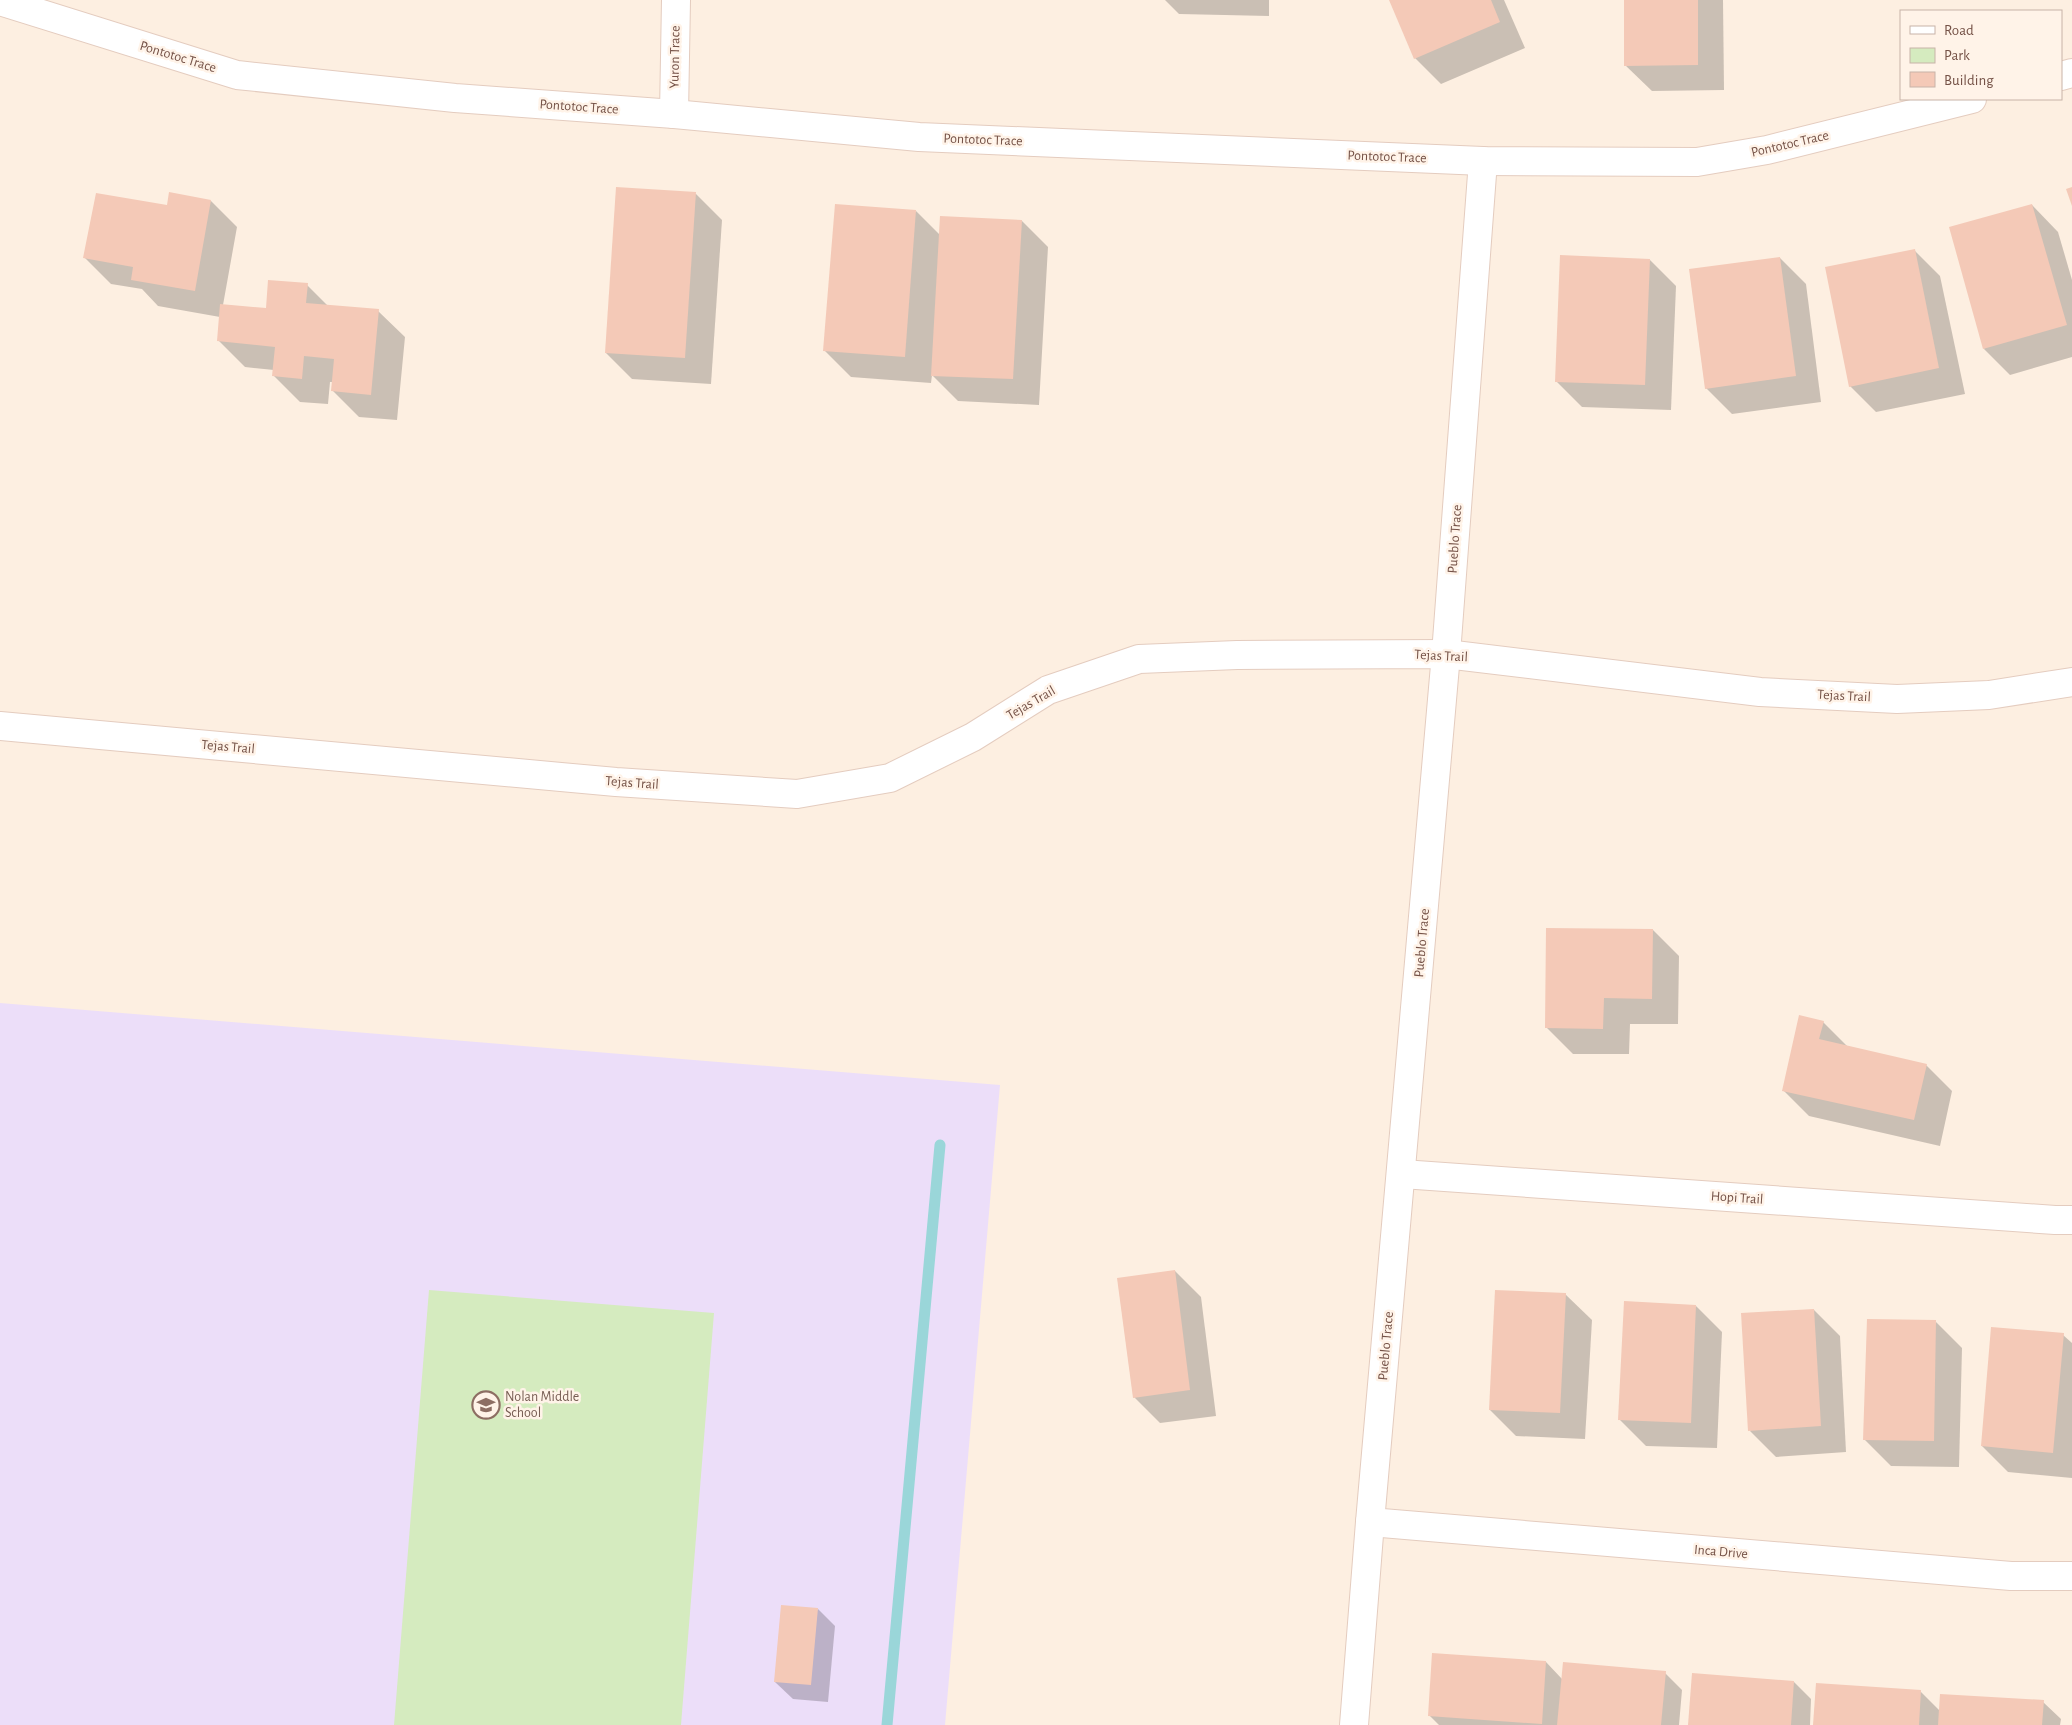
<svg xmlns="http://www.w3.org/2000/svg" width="2072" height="1725" font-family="'Alegreya Sans',sans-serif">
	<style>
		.education { fill: #ecdef9 }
		.green { fill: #d5ebbf }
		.shadow { fill: #0003 }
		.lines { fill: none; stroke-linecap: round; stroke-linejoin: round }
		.stream { stroke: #9ad6d9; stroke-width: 11 }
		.building { fill: #f4c9b7 }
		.minor-casing { stroke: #e4ccbf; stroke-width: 30 }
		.minor { stroke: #fff; stroke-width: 28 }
		.labels { text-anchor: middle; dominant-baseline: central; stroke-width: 5; stroke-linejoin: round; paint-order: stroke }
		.street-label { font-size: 14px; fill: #755247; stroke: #fff3e8 }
		.education-label { font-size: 14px; fill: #785e54; stroke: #fff3e8; text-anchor: start }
	</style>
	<rect width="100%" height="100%" fill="#fdefe1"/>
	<path class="education" d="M0 1003 1000 1085 945 1725H0Z"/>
	<path class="green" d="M429 1290 714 1313 681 1725H394Z"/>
	<g class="shadow">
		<path d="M1165 0H1269V16L1179 14Z"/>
		<path d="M1391 0H1504L1525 48 1441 84 1415 58Z"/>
		<path d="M1625 0H1723L1724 90 1652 91 1625 65Z"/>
		<path d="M617 189 696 194 722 220 711 384 632 379 606 353Z"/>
		<path d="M211 201 237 227 223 305 267 309 307 285 328 306 378 311 405 337 397 420 359 417 333 391V382H330L328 404 300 402 274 376V370L245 367 219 341 220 317 158 306 142 289 111 284 85 258 168 206Z"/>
		<path d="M2032 205 2058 232 2072 280V357L2010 375 1984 349Z"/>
		<path d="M916 211 940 235 1022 221 1048 247 1039 405 958 401 932 375 931 383 851 377 825 351Z"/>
		<path d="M1914 250 1940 276 1965 394 1876 412 1850 386Z"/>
		<path d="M1780 258 1806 284 1821 402 1732 414 1706 388Z"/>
		<path d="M1650 260 1676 286 1671 410 1582 407 1556 381Z"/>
		<path d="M1653 930 1679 956 1678 1024H1630L1629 1054H1573L1547 1028Z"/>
		<path d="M1823 1022 1848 1047 1926 1065 1952 1091 1940 1146 1809 1116 1783 1090Z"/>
		<path d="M1175 1271 1201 1297 1216 1416 1160 1423 1134 1397Z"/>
		<path d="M1565 1294 1592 1320 1585 1439 1516 1436 1490 1410Z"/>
		<path d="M1696 1306 1722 1332 1717 1448 1646 1446 1620 1420Z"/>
		<path d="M1814 1310 1840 1336 1846 1452 1776 1457 1750 1431Z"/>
		<path d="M1936 1322 1962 1348 1959 1467 1891 1466 1865 1440Z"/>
		<path d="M2063 1335 2072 1343V1478L2008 1472 1982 1446Z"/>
		<path d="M818 1609 835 1626 828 1702 793 1699 775 1682Z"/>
		<path d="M1546 1662 1562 1679 1665 1673 1682 1690 1679 1725H1439L1429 1715Z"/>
		<path d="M1794 1682 1811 1699 1810 1725H1690Z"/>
		<path d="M1920 1691 1940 1711 2043 1702 2061 1719 2060 1725H1814Z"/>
	</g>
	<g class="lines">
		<path class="stream" d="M887 1725 940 1145"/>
	</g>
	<g class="building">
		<path d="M1389 0H1491L1500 22 1414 59Z"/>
		<path d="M1624 0H1698V65L1624 66Z"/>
		<path d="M616 187 696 192 685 358 605 353Z"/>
		<path d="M2072 187V206L2066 189Z"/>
		<path d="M169 192 211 200 195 291 131 280 133 267 83 258 96 193 167 205Z"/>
		<path d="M835 204 916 210 905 357 823 351Z"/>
		<path d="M2032 204 2067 325 1983 349 1949 227Z"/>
		<path d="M940 216 1022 220 1013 379 931 376Z"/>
		<path d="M1915 249 1939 368 1849 387 1825 267Z"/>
		<path d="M1560 255 1650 259 1645 385 1555 382Z"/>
		<path d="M1780 257 1796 376 1705 389 1689 269Z"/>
		<path d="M268 280 308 283 306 303 379 309 371 395 331 391 334 359 304 356 302 379 272 376 275 347 217 341 220 304 266 308Z"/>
		<path d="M1546 928 1653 929 1652 999 1604 998 1603 1029 1545 1028Z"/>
		<path d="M1799 1015 1824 1021 1819 1039 1927 1064 1914 1120 1782 1091Z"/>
		<path d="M1175 1270 1190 1390 1133 1398 1117 1278Z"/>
		<path d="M1495 1290 1566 1293 1560 1413 1489 1410Z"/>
		<path d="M1624 1301 1696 1305 1691 1423 1618 1420Z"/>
		<path d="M1814 1309 1821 1426 1748 1431 1741 1313Z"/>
		<path d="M1867 1319 1936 1320 1934 1441 1863 1440Z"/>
		<path d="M1991 1327 2064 1333 2053 1453 1981 1446Z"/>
		<path d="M781 1605 818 1608 811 1685 774 1682Z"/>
		<path d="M1432 1653 1546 1661 1542 1724 1428 1716Z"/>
		<path d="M1563 1662 1666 1671 1661 1725H1557Z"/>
		<path d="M1692 1673 1794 1681 1791 1725H1688Z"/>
		<path d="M1816 1683 1921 1690 1919 1725H1813Z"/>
		<path d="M1940 1694 2044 1700 2042 1725H1938Z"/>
	</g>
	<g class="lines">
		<g class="minor-casing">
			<g id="minor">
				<path d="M0 1 237 75 455 98 674 114 919 137 1483 161 1697 162 1767 150 1972 99"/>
				<path d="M2061 76 2072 73"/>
				<path d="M674 114 676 0"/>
				<path d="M0 726 616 782 797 794 890 778 973 737 1048 690 1139 659 1237 655 1446 654 1760 692 1897 699 1989 695 2072 682"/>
				<path d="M1402 1174 2055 1220H2072"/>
				<path d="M1370 1522 2011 1576H2072"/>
				<path d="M1354 1725 1370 1522 1446 654 1483 161"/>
			</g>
		</g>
		<use href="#minor" class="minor"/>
	</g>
	<defs>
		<g id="school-ring" transform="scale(1.4375)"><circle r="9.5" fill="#fff3e8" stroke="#8d6e63" stroke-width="1.5"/><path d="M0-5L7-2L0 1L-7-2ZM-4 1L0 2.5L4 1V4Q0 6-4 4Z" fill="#8d6e63"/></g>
	</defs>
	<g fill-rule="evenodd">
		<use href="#school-ring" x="486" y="1405"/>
	</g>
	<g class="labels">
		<g class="street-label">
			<text transform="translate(178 57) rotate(17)">Pontotoc Trace</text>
			<text transform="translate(675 57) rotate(-89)">Yuron Trace</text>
			<text transform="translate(579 107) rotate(4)">Pontotoc Trace</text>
			<text transform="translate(983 140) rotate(2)">Pontotoc Trace</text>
			<text transform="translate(1790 144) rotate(-13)">Pontotoc Trace</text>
			<text transform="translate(1387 157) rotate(2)">Pontotoc Trace</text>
			<text transform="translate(1455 539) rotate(-86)">Pueblo Trace</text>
			<text transform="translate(1441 656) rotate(3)">Tejas Trail</text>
			<text transform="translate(1844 696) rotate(3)">Tejas Trail</text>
			<text transform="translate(1031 703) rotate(-30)">Tejas Trail</text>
			<text transform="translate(228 747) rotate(5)">Tejas Trail</text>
			<text transform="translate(632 783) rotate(4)">Tejas Trail</text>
			<text transform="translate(1422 943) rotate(-85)">Pueblo Trace</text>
			<text transform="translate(1737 1198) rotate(4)">Hopi Trail</text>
			<text transform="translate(1386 1346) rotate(-85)">Pueblo Trace</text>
			<text transform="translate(1721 1552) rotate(5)">Inca Drive</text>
		</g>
		<g class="education-label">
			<text x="505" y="1397">Nolan Middle<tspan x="505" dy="16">School</tspan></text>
		</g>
	</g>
	<rect x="1900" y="10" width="162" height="90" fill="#fff3e8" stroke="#c8b3a8"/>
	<rect x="1910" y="26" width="25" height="8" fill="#ffffff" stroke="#c8b3a8"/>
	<text x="1944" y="35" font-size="15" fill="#755247">Road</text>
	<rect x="1910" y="48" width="25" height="15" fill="#d5ebbf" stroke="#c8b3a8"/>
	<text x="1944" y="60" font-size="15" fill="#755247">Park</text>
	<rect x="1910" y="72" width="25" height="15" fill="#f4c9b7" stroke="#c8b3a8"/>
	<text x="1944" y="85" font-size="15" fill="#755247">Building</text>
</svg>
